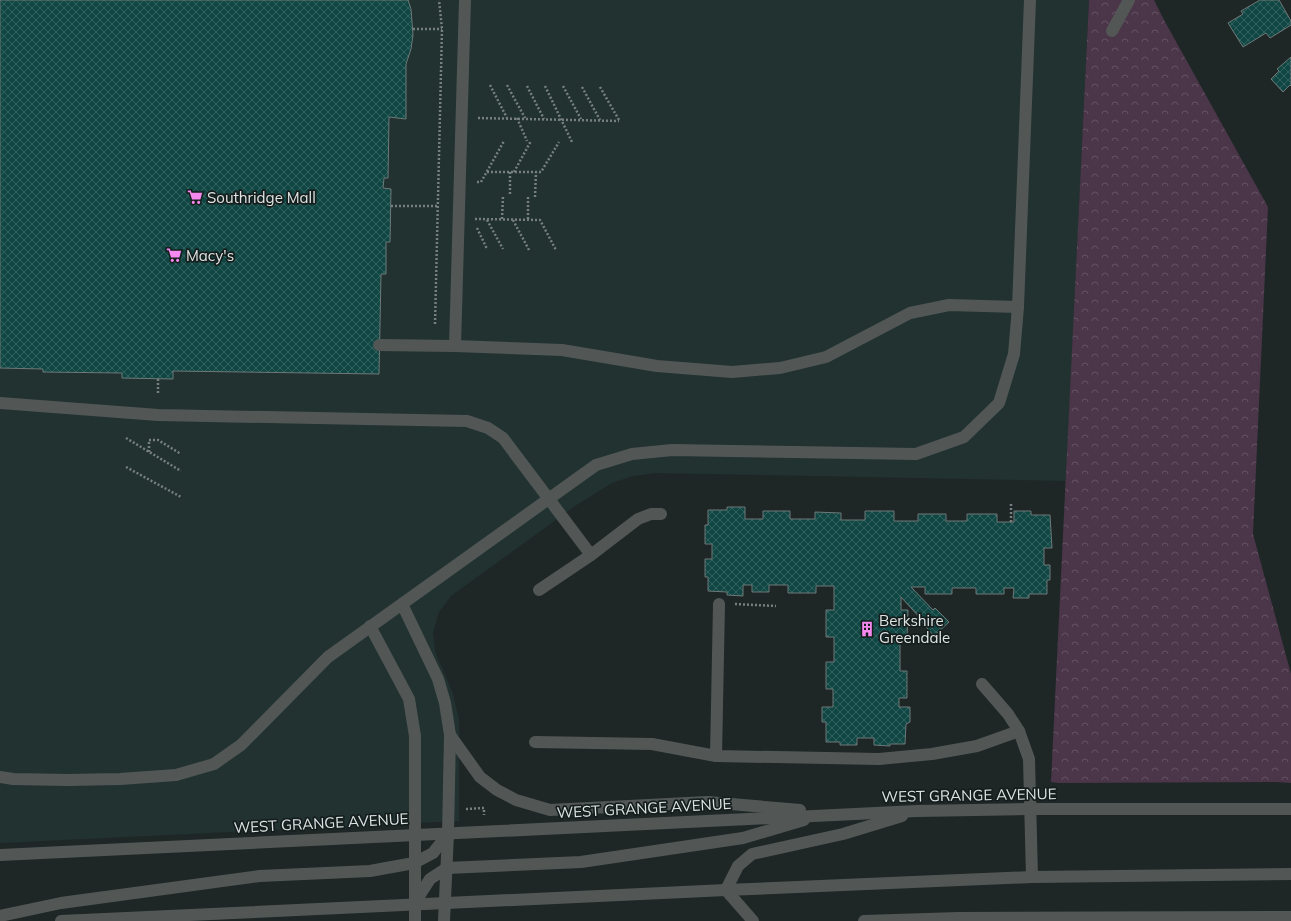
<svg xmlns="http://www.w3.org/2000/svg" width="1291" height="921" font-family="Mulish,sans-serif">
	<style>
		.built { fill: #213231 }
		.park { fill: url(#park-crowns) }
		.building { fill: url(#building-cross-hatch); stroke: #6e7978 }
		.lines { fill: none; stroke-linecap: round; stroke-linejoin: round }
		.path { stroke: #78807f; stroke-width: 2.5; stroke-dasharray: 2 2; stroke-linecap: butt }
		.minor { stroke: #525756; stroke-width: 12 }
		.labels { text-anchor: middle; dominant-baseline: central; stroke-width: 3.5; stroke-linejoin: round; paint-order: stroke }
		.poi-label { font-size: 15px; fill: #dde4e3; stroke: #151e1d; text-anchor: start }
		.street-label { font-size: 15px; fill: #dde4e3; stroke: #151e1d }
	</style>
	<defs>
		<pattern id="park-crowns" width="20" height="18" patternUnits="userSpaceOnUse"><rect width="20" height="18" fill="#4b3549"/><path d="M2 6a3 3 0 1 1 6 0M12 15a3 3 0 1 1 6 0" fill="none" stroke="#645263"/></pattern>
		<pattern id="building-cross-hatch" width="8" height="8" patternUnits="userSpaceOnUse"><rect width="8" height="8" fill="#104643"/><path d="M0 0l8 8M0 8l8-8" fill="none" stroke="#32615e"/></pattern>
	</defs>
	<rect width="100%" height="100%" fill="#1e2726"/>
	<path class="built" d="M0 0H1089L1066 481 656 473 633 476 612 483 575 506 451 596 439 612 433 632 435 651 453 694 459 720V821L0 843Z"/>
	<path class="park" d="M1089 0H1154L1164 20 1268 207 1253 534 1291 674V783L1276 782 1059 783 1051 782Z"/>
	<g class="building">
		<path d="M0 0H408L411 9 413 35 411 49 406 64V119L389 117 388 178H384L383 188 391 189 390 242H386V274H381L379 374 173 371V379L122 378V373L43 372V369L0 368Z"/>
		<path d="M1260 0H1279L1291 21V25L1270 38 1266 33 1243 47 1228 23 1243 14 1241 11Z"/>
		<path d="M1291 57V86L1290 85 1283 92 1271 79 1279 71 1277 69Z"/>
		<path d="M727 507H745V519H763V511H790V519H815V512L841 513V520H865V511H894V521H918V514H946V521H967V514H997V522H1014V511H1031V515H1050L1052 548H1044V565H1050V580H1047V594H1029V598H1013L1014 588H1004V594H976V588H952V594H925V587H911L933 610 935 608 949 622 934 636 921 621 922 620 901 597V610H908L907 638H900V671H907V698H899V707H910V722L906 724 905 744H890V746L874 745V738H857V745H840V742H826V722H822V707H833V689H826V662H834V637H826V610H834V586H816V593H788V585H769V592H752V585H743V596L727 595V592L708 591V577H705V559H712V544H705V525H708V510H727Z"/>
	</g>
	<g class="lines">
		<g class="path">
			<path d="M413 29H442"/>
			<path d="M490 85 507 118"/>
			<path d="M507 85 525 118"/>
			<path d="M527 86 544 119"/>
			<path d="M545 86 572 142"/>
			<path d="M563 86 581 119"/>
			<path d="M582 87 600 120"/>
			<path d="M600 87 619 120"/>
			<path d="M478 118 619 121"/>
			<path d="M517 118 527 141"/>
			<path d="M487 172H541L559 142"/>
			<path d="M510 172V196"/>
			<path d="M514 172 531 141"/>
			<path d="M477 182H481L504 141"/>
			<path d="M528 197V220"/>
			<path d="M535 197 536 172"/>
			<path d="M391 206H438"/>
			<path d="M475 219 540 220 556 250"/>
			<path d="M502 219 503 196"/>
			<path d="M487 220 503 249"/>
			<path d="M513 220 529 250"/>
			<path d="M477 228 487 249"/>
			<path d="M435 324 442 29 439 0"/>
			<path d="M158 379V395"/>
			<path d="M126 438 181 471"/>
			<path d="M149 452V440H158L181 454"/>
			<path d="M126 467 181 497"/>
			<path d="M1011 522V503"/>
			<path d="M735 604 776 606"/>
			<path d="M466 809 484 808V815"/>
		</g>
		<g class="minor">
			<path d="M465 0 455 346 562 350 657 366 732 372 780 368 826 357 910 313 949 305 1018 307"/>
			<path d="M1112 31 1129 0"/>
			<path d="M379 345 455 346"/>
			<path d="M0 403 158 415 467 421 488 428 503 438 591 555"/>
			<path d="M539 590 591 555 638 519 651 514H661"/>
			<path d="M402 604 438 679 445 703 450 735 448 834 444 921"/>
			<path d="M370 626 409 699 415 736V921"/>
			<path d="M982 684 1008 714 1019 731"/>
			<path d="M450 735 480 777 497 790 516 800 550 810 708 802 800 810"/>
			<path d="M535 742 652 744 716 756 879 759 932 754 977 746 1019 731 1029 759 1032 877"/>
			<path d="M716 756 719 604"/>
			<path d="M0 777 13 779 67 780 120 779 176 775 214 764 241 745 328 657 596 465 632 454 672 450 916 454 964 437 999 403 1014 354 1018 307 1030 0"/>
			<path d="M0 855 917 811 1031 809H1291"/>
			<path d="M726 890 738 866 752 854 843 834 902 816"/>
			<path d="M726 890 753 921"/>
			<path d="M414 904 430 879 447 868 581 862 743 838 804 820"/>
			<path d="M0 916 61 903 260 876 370 871 414 863 433 853 448 834"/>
			<path d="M61 921 726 890 1032 877 1291 874"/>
			<path d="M864 921 958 918 1291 917"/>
		</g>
	</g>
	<defs>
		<g id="supermarket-bare" transform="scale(1.2)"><path d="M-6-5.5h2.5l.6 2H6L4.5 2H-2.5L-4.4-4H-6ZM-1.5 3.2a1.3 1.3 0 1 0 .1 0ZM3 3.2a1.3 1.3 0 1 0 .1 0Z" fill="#f589ef" stroke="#151e1d" stroke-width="2.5" paint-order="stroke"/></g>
		<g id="building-bare" transform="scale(1.2)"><path d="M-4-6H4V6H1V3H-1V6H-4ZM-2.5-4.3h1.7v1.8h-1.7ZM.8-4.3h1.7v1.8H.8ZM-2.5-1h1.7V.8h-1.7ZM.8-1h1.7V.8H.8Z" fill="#f589ef" stroke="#151e1d" stroke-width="2.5" paint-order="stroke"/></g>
	</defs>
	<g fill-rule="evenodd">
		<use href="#supermarket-bare" x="195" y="197"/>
		<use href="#supermarket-bare" x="174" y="255"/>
		<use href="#building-bare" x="867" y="629"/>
	</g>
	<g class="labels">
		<g class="poi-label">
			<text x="207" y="197">Southridge Mall</text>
			<text x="186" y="255">Macy's</text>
			<text x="879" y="620">Berkshire<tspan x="879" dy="17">Greendale</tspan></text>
		</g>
		<g class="street-label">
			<text transform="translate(969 795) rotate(-1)">WEST GRANGE AVENUE</text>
			<text transform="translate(644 808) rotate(-3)">WEST GRANGE AVENUE</text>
			<text transform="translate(321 823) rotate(-3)">WEST GRANGE AVENUE</text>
		</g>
	</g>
</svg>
